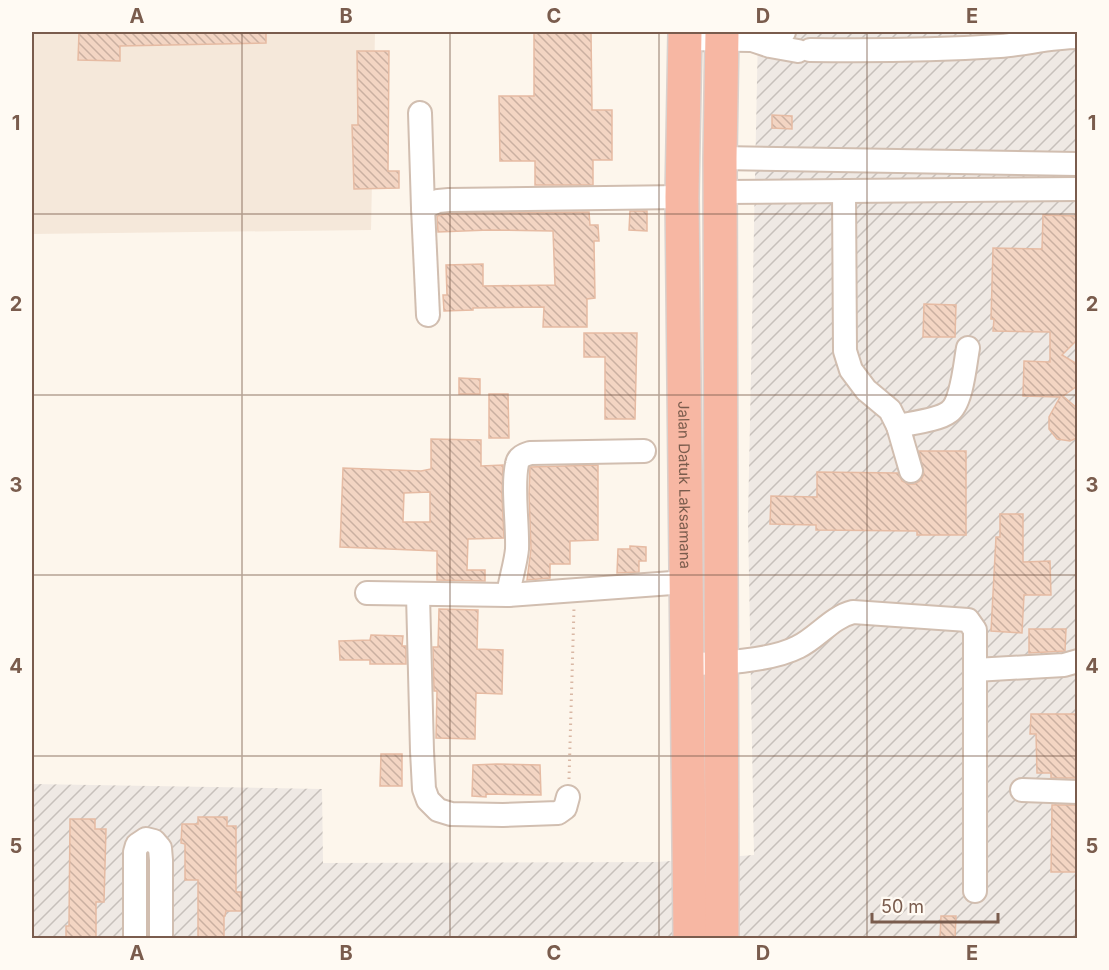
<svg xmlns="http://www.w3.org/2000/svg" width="1109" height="970" font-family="Inter,sans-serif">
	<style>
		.residential { fill: #f5e8da }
		.industrial { fill: url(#industrial-furrows) }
		.building { fill: url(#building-back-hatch); stroke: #e6bba3; stroke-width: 1.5; fill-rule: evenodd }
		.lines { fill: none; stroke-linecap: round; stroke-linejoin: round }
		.minor-casing { stroke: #d1beb0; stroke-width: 26 }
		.highway-casing { stroke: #dad1cd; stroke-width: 36 }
		.path { stroke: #d9b8a5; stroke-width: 3; stroke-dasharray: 1.5 4.5; stroke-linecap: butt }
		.minor { stroke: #fff; stroke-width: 22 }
		.highway { stroke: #f7b7a3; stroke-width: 33 }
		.grid { fill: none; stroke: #7a5c4d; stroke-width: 1.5; stroke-opacity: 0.55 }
		.labels { text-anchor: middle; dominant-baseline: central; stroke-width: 4.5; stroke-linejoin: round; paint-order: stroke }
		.street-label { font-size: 15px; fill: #7a5c4d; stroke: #fffaf3 }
		.neatline { fill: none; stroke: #7a5c4d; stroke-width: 2 }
		.grid-label { font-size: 20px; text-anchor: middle; font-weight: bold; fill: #7a5c4d }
	</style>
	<defs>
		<pattern id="industrial-furrows" width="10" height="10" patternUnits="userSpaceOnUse" patternTransform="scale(1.5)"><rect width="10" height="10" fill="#efe9e4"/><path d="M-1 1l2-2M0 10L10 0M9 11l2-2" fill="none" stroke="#c7c0bb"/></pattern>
		<pattern id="building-back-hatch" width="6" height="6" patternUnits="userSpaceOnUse" patternTransform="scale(1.5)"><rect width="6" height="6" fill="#f3d5c3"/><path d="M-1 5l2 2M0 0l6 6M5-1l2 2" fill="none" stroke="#cab0a1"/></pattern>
	</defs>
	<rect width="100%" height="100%" fill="#fdf6ec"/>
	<path class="residential" d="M32 32H375L371 230 32 234Z"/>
	<path class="industrial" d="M758 32H1077V938H32V784L322 789 323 863 657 862 754 855 748 520Z"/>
	<g class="building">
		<path d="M93 32H266V43L120 46V61L78 60 79 33Z"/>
		<path d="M534 32H591L592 110H612V160H593V185H535V161H500L499 96H534Z"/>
		<path d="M357 51H389L388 171H399V188L354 189 352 125H358Z"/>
		<path d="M772 115 792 116V129L772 128Z"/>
		<path d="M630 211H647V231L629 230Z"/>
		<path d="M589 212 590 225H598L599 241H594L595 298 587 299V327H543L544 307 473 308V310L444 311 443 295H447L446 265 483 264V286L555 285 553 231 489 230 438 232 437 216 450 213Z"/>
		<path d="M1043 215 1077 216V340L1062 355 1077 364V386L1063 396 1077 408V438L1070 441 1057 439 1049 429V417L1060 397 1023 396 1024 361 1050 362V332L993 331 994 319H991L993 248 1042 249Z"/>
		<path d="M924 304 956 305 955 337H923Z"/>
		<path d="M584 333H637L635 419H605V357H584Z"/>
		<path d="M459 378 480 379V394H459Z"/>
		<path d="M489 394H508L509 438H489Z"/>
		<path d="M431 439 481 440V466L503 465 502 495 504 538 468 539 467 570H485V581L437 580V551L340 547 343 468 421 471 431 469ZM430 492V522H403L404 493Z"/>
		<path d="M919 451H966V535H917V531L816 530V525L770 524 771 496 817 497V472L898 473 902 481 908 484H915L921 480 924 474Z"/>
		<path d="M598 465V540L570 541V564H550V578L527 580 531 549 529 494 530 467Z"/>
		<path d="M1000 514H1023V562L1050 561 1051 595H1024L1022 633 991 631 996 537H1000Z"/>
		<path d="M630 546 646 547V561H639V572L617 573 618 549H630Z"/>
		<path d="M439 609 478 610 477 649 503 650 502 694 476 693 475 739 436 738 437 691H434L433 647H438Z"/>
		<path d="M1029 629H1066L1065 651 1029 653Z"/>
		<path d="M371 635 403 636 402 646H406V664H370V660H340L339 641 370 640Z"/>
		<path d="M1031 714H1077V778H1051V773H1037L1036 734H1030Z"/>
		<path d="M381 754H402V786H380Z"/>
		<path d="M497 764 540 765 541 795 486 794V797L472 796 473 765Z"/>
		<path d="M1052 805H1077V872H1051Z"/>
		<path d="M198 817H227V826H236V892H241V911H226L225 916H224V939H198V880H185V844L181 843 182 824H198Z"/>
		<path d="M70 819H95V829H106L104 902H96V939H66V926H69Z"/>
		<path d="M941 916H956L955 939H940Z"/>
	</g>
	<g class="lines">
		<g class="minor-casing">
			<g id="minor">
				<path d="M686 39 750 40 784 32"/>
				<path d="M752 40 770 46 798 51"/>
				<path d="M810 50C873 51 936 50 1000 46 1026 44 1051 37 1078 37"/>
				<path d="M420 113 423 208 438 201 449 200 682 197"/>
				<path d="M720 158 1078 164"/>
				<path d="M844 191 845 351 851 370 866 390 890 410 898 426 911 471"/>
				<path d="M721 192 1078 189"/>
				<path d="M423 208 428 315"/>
				<path d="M898 426C911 423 939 420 949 412 962 403 965 364 968 348"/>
				<path d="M367 593 508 595 686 582"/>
				<path d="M418 595 422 751 424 789 428 800 438 810 451 814 503 815 558 813 565 808 568 797"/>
				<path d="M508 595C510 581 516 562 517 549 518 524 512 487 517 464 518 457 524 455 530 453L644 451"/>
				<path d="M686 664C716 664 771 661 798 647 817 638 832 617 853 612L968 620 975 630V891"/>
				<path d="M975 670 1064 665 1078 661"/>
				<path d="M1022 790 1078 792"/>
				<path d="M135 938V852L137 845 146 839 154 841 160 848 161 860V938"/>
			</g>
		</g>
		<g class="highway-casing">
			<g id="highway">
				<path id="s1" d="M685 32 682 197 690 938"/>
				<path d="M722 938 720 158 722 32"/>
			</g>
		</g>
		<path class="path" d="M569 779 574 608"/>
		<use href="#minor" class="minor"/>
		<use href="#highway" class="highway"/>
	</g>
	<path class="grid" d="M242 32V938M450 32V938M659 32V938M867 32V938M32 214H1078M32 395H1078M32 575H1078M32 756H1078"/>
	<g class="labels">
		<g class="street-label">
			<text stroke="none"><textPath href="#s1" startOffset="453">Jalan Datuk Laksamana</textPath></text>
		</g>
	</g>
	<rect width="1109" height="970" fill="none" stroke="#fffaf3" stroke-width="66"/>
	<path d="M872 913v9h126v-9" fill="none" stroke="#7a5c4d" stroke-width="3"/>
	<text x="881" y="913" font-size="18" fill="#7a5c4d" stroke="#fffaf3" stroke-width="4.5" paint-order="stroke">50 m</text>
	<rect x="33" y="33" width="1043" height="904" class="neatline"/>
	<g class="grid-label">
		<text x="137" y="23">A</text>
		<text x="346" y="23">B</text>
		<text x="554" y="23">C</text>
		<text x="763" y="23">D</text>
		<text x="972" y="23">E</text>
		<text x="16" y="130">1</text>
		<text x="1092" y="130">1</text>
		<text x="16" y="311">2</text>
		<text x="1092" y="311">2</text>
		<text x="16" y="492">3</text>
		<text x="1092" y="492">3</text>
		<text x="16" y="673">4</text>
		<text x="1092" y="673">4</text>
		<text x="16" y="853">5</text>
		<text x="1092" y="853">5</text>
		<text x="137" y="960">A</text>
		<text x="346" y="960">B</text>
		<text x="554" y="960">C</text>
		<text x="763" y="960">D</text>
		<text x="972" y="960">E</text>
	</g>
</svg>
